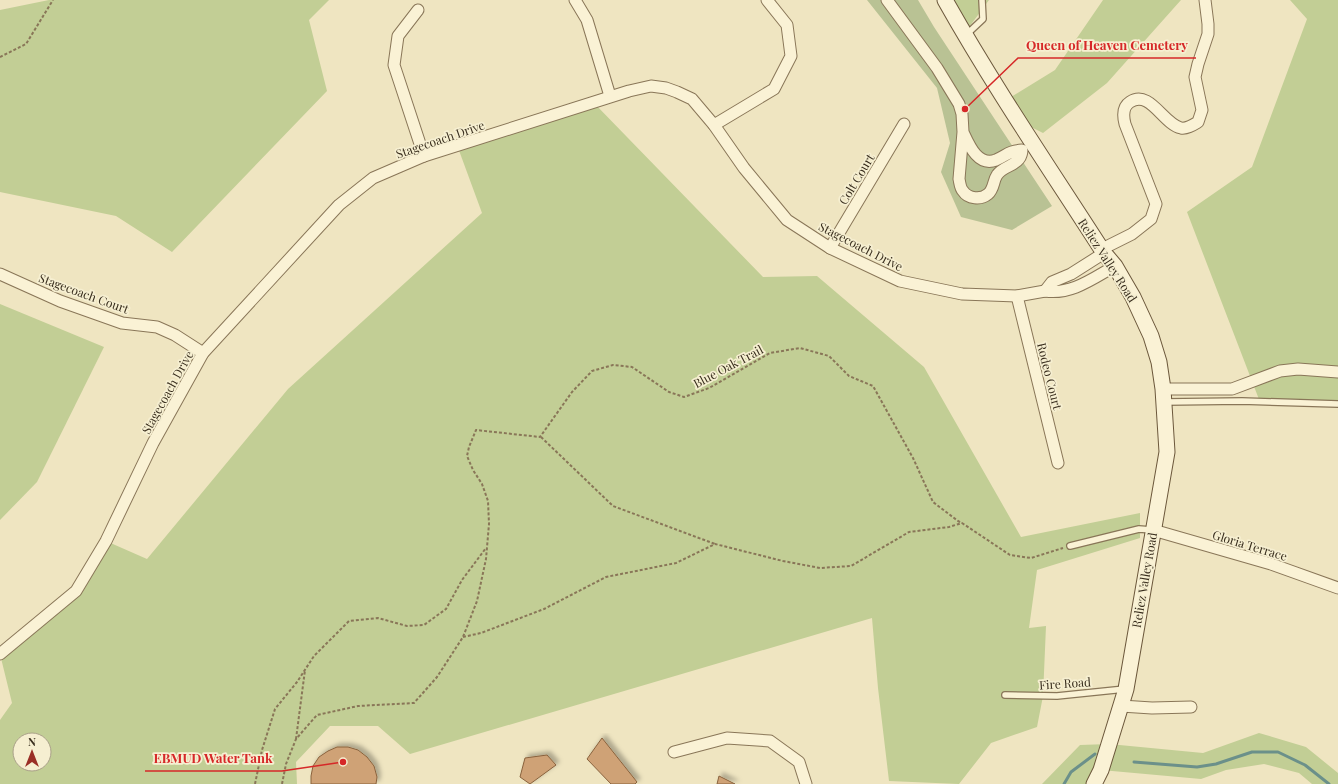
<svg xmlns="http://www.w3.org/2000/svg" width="1338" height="784" font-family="'Playfair Display',serif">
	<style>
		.green { fill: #c2ce95; fill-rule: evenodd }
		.cemetery { fill: #b9c294 }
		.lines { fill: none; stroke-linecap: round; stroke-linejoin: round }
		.stream { stroke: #6b908a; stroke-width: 3 }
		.building { fill: #cfa276; stroke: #89623d; filter: url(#shadow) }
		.service-casing { stroke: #897658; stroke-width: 8 }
		.minor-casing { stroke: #897658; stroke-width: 13 }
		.secondary-casing { stroke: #6b573b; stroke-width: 17 }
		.path { stroke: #897658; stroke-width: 2; stroke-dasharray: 3 2; stroke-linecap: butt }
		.service { stroke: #faf2d5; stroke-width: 5.5 }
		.minor { stroke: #faf2d5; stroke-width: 11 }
		.secondary { stroke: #faf2d5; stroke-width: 15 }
		.labels { text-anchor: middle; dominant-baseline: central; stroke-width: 3.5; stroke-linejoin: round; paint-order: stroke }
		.street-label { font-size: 12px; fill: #382d1d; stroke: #f6efd1 }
		.leader { fill: none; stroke: #d62828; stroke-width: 1.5 }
		.callout-dot { fill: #d62828; stroke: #f6efd1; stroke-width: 1.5 }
		.callout-label { font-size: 13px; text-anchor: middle; font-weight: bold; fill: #d62828; stroke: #f6efd1; stroke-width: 3.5; stroke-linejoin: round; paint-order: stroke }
	</style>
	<defs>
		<filter id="shadow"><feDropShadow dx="3.5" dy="-3.5" stdDeviation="2" flood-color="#0004"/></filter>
	</defs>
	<rect width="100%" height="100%" fill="#efe5c1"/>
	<g class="green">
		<path d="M49 0H329L309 20 327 91 172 252 116 216 0 192V10Z"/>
		<path d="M945 0H989L964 34Z"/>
		<path d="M1103 0H1181L1107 83 1043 133 1019 121 1006 100 1055 70Z"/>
		<path d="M1290 0H1338V405L1260 402 1187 212 1252 167 1307 19Z"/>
		<path d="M593 102 763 277 817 276 924 367 1021 537 1140 513V538L1037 570 1029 628 1046 626 1043 696 1037 727 991 743 959 784 889 781 878 688 872 618 410 754 378 726H330L296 762 297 784H0V720L12 703 0 654 76 591 106 541 147 559 288 389 482 213 457 145ZM20 740H44V764H20Z"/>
		<path d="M0 304 104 347 37 482 0 520Z"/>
		<path d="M1259 733 1306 747 1338 773V784H1312L1299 773 1264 764 1226 770 1201 779 1101 770 1094 784H1042L1080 745 1109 744 1203 753Z"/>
	</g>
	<path class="cemetery" d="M867 0H918L934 27 1052 206 1012 230 961 217 941 172 950 143 937 88Z"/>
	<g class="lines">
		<g class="stream">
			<path d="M1134 762 1197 767 1216 764 1252 752H1278L1305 765 1329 784"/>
			<path d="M1064 784 1071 772 1095 754"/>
		</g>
	</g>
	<g class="building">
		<path d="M602 738 637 782 635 784H611L587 759Z"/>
		<path d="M337 747H348L358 750 367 757 374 766 377 777 376 784H311V776L313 766 319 757 328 751Z"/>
		<path d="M547 755 556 765 530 784 520 777 525 758Z"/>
		<path d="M719 776 735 784H717Z"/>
	</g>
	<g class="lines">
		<g class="service-casing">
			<g id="service">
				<path d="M967 34 983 19 982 0"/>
				<path d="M1165 402 1242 401 1338 404"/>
				<path d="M1070 546 1139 529 1152 530"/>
				<path d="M1005 695 1057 696 1125 689"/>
			</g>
		</g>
		<g class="minor-casing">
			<g id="minor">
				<path d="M575 0 587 20 610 96"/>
				<path d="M887 0 937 68 959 104 962 114 963 132 959 179C960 183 960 188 963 191 968 199 981 200 988 194 994 189 993 181 997 175 1002 167 1014 166 1019 159 1021 157 1022 152 1022 150 1009 151 1007 155 996 160 978 167 969 145 963 132"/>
				<path d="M418 10 398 36 394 65 424 156"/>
				<path d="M714 125 774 89 791 56 787 25 767 0"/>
				<path d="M830 248 904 124"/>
				<path d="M1102 249 1132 234 1151 219 1156 204 1125 124C1123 116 1122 107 1130 102 1150 89 1163 124 1181 128 1187 129 1193 125 1198 122L1202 110 1195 77 1198 64 1208 34V24L1205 0"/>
				<path d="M1104 253 1071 274 1052 282 1045 291C1071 295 1092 279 1115 266"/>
				<path d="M0 274 60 301 122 323 157 327 175 335 203 353"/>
				<path d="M1017 296 1058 463"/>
				<path d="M1163 389H1232L1280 371 1298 369 1338 372"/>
				<path d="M1153 530 1271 564 1338 588"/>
				<path d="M0 654 76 591 106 541 153 443 203 353 339 205 373 178 424 156 629 91 651 86 666 88 677 92 692 99 714 125 744 168 787 220 830 248 900 281 962 294 1017 296 1045 291"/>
				<path d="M1121 706 1152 708 1191 707"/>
				<path d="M674 752 727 738 770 741 799 762 806 784"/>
			</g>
		</g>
		<g class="secondary-casing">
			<path id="secondary" d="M945 0C994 87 1050 169 1104 253L1115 266 1133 297 1151 336 1159 362 1163 389 1167 452 1126 689 1101 770 1094 784"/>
		</g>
		<g class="path">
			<path d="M0 57 26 44 53 0"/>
			<path d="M541 437 613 506 715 544"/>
			<path d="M463 637 481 633 544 609 606 577 676 563 715 544 783 561 820 568 851 566 909 532 949 527 962 523"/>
			<path d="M296 739 305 670"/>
			<path d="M255 784 262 750 275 709 297 682 314 656 349 621 378 618 407 626 424 625 446 609 462 580 486 548"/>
			<path d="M282 784 286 764 296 739 317 715 358 706 414 703 437 677 463 637 477 601 486 559 489 524 488 501 482 484 473 470 467 456 469 447 476 430 540 437 572 392 592 371 613 365 632 367 669 392 684 397 709 388 770 353 800 348 829 356 849 376 873 386 913 458 933 502 958 521 962 523 1010 555 1031 558 1063 548"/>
		</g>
		<use href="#service" class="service"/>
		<use href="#minor" class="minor"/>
		<use href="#secondary" class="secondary"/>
	</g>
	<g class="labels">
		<g class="street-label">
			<text transform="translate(440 139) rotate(-19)">Stagecoach Drive</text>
			<text transform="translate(856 179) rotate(-59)">Colt Court</text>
			<text transform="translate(861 246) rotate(27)">Stagecoach Drive</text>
			<text transform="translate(1108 260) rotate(57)">Reliez Valley Road</text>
			<text transform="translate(84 293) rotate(20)">Stagecoach Court</text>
			<text transform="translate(728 366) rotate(-28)">Blue Oak Trail</text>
			<text transform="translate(1050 376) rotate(76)">Rodeo Court</text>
			<text transform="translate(167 392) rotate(-61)">Stagecoach Drive</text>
			<text transform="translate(1250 545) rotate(17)">Gloria Terrace</text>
			<text transform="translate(1144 580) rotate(-80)">Reliez Valley Road</text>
			<text transform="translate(1065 683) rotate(-4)">Fire Road</text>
		</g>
	</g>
	<path class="leader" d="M965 109L1018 58H1196M343 762L282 771H145"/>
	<g class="callout-dot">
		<circle cx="965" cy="109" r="4"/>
		<circle cx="343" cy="762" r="4"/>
	</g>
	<g class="callout-label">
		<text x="1107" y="50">Queen of Heaven Cemetery</text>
		<text x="213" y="763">EBMUD Water Tank</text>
	</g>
	<g transform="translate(32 752)"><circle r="19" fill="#f6efd1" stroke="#aaa189"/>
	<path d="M0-3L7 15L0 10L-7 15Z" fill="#9a2f26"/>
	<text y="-6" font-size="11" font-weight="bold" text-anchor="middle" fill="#382d1d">N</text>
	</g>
</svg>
